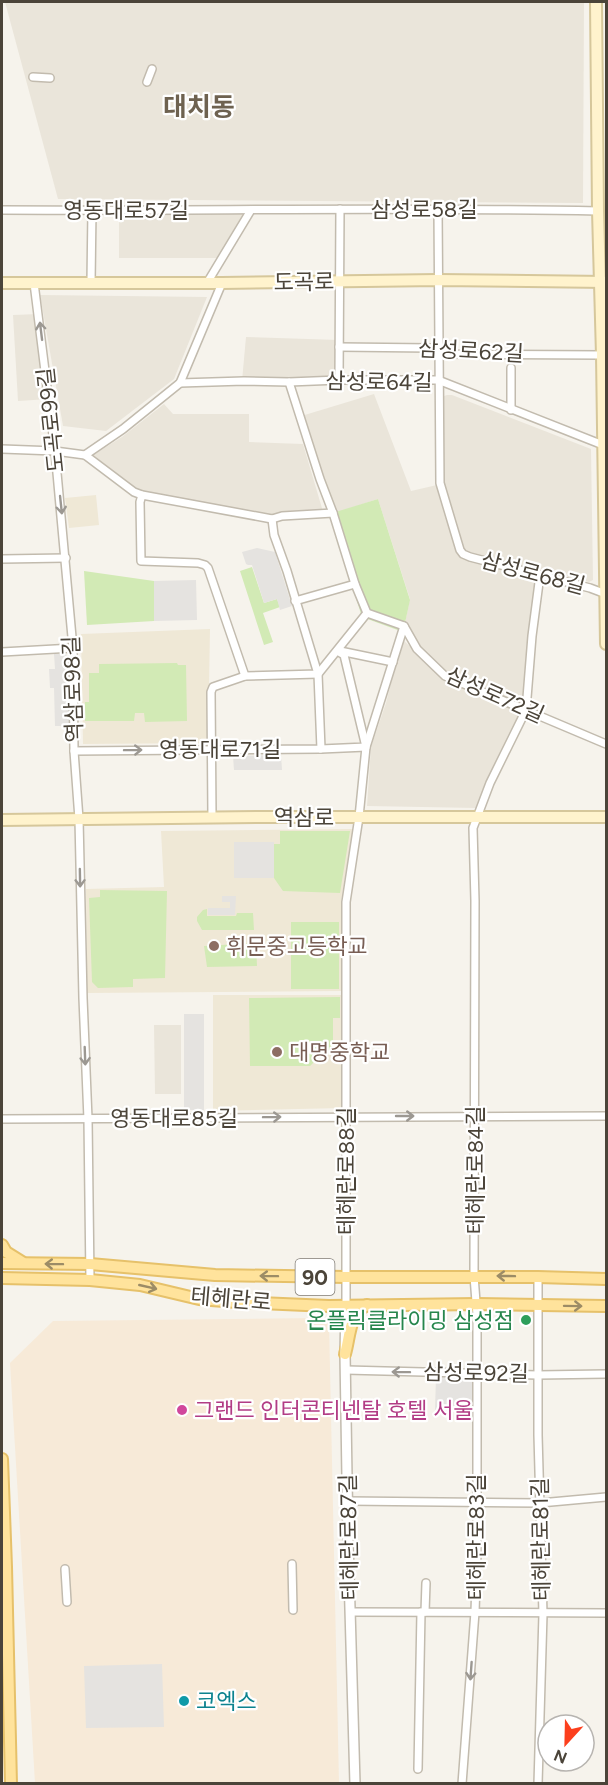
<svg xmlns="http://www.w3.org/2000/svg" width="608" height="1785" font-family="Figtree,'Noto Sans KR',sans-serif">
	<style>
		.residential { fill: #eae5da }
		.commercial { fill: #f7ead8 }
		.education { fill: #efe8d6 }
		.green { fill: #d2eab5 }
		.parking { fill: #e5e3e0 }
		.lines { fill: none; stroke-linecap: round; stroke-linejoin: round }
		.minor-casing { stroke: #c2bbae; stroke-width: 10 }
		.tertiary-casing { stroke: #c2bbae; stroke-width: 12 }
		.secondary-casing { stroke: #d6c79b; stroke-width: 14 }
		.primary-casing { stroke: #e6c16a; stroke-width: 14 }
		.minor { stroke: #fff; stroke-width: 7 }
		.tertiary { stroke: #fff; stroke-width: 9 }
		.secondary { stroke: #fff3cd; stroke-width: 10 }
		.primary { stroke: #ffe39c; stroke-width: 10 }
		.oneway { stroke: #9c9892 }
		.oneway2 { stroke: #9c8c66 }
		.education-dot { fill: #8d6e63; stroke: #fff; stroke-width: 2 }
		.leisure-dot { fill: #2e9e5b; stroke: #fff; stroke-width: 2 }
		.hotel-dot { fill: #d1479c; stroke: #fff; stroke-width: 2 }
		.culture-dot { fill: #0f9aa8; stroke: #fff; stroke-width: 2 }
		.labels { text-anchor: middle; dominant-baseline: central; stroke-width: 4.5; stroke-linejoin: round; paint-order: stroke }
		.shield { fill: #fff; stroke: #817c74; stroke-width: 1.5 }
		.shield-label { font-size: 21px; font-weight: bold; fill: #4b4439 }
		.street-label { font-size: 22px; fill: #4b4439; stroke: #fff }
		.education-label { font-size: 22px; fill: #785e54; stroke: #fff; text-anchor: start }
		.leisure-label { font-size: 22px; fill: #27864d; stroke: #fff; text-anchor: end }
		.hotel-label { font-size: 22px; fill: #b23c85; stroke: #fff; text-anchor: start }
		.culture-label { font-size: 22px; fill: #0d838f; stroke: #fff; text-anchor: start }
		.quarter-label { font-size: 26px; font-weight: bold; fill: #6e6250; stroke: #fff }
	</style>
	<rect width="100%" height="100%" fill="#f6f3ec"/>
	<g class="residential">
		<path d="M5 2H584L583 203 58 199Z"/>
		<path d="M251 210 222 258H119V211Z"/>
		<path d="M40 295 207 297 174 379 106 431 63 426Z"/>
		<path d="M39 314 49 399 18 401 13 315Z"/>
		<path d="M246 337 339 340V380L242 381Z"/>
		<path d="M374 394 411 491 437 485 461 557 535 577 523 705 446 674 403 632 410 599 378 499 329 515 298 417Z"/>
		<path d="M447 395H452L591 449 593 580 589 582 470 553 464 549 443 482 444 396Z"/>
		<path d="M164 404 173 414H249V442L303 444 324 515 271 516 136 489 93 455 122 437Z"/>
		<path d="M402 639 446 680 520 711 521 715 477 808 367 806 371 747 386 703Z"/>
		<path d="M154 1025H181V1094H155Z"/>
	</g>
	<path class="commercial" d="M318 1318 329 1323 339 1783H35L10 1363 53 1321Z"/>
	<g class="education">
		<path d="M96 495 99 525 69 528 65 498Z"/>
		<path d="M210 629 208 743 83 744 81 634Z"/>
		<path d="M353 829 341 901 342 991 87 993 86 889 164 887 161 831Z"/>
		<path d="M213 995H341L343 1108 213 1111Z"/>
	</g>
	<g class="green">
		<path d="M378 499 410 600 403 632 362 617 329 514Z"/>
		<path d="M252 567 264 603 277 599 280 607 263 613 273 642 264 645 240 571Z"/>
		<path d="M84 571 154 581V621L87 625Z"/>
		<path d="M177 663 178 665H186L187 721 145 722 144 713H135L134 721H85V702H89V673H99V664Z"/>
		<path d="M280 831H350L340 893 283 891 274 878V844H280Z"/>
		<path d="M100 890 167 891 165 978 133 979V987L98 988 92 982 89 898 100 897Z"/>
		<path d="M207 909V916H236L237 913H253L254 930H202L197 921V917L203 910Z"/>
		<rect x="291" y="922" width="48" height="67"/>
		<path d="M256 943 257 966 207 967 204 946Z"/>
		<path d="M340 997V1018H333V1054H322L310 1066H250L249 998Z"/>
	</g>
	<g class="parking">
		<path d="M257 548 275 552 292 606 280 610 277 599 264 603 252 565H248L246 564 242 552Z"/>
		<path d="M196 580 197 620 154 621V581Z"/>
		<path d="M54 654H66L69 658 71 726H55L54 688H50L49 669H55Z"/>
		<path d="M281 755 282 770H234L233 756Z"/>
		<rect x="234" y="842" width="40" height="36"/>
		<path d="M222 896H236L235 915H208V908H230V902H222Z"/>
		<rect x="184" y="1014" width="20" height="96"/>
		<path d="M436 1377 474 1378 473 1411 435 1410Z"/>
		<path d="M162 1664 164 1727 86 1728 84 1666Z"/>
	</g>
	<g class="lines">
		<g class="minor-casing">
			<g id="minor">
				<path d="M33 77 50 78"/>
				<path d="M147 82 152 69"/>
				<path d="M438 209 440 483 460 550 463 554 470 557 590 588 606 594"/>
				<path d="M2 210C200 211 399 207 598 211"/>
				<path d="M34 283 55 451 73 648 74 751 79 819 83 998 88 1119 90 1280"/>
				<path d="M91 283 92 210"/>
				<path d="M207 283 251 210"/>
				<path d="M339 347 431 348 445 354 602 355"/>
				<path d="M339 380 340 209"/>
				<path d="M289 382 320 479 333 513 355 584 367 613 404 626 417 649 445 676 606 744"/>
				<path d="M180 383 244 381 289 382 339 380H438L603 445"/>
				<path d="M511 410V368"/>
				<path d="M2 449 55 451 85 455 134 492 142 495 272 519 282 516 333 513"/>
				<path d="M85 455 123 429 180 383 222 283"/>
				<path d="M142 495 140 502 141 561 198 563 205 565 208 568 245 676"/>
				<path d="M272 519 274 535 287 571 318 674 321 749"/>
				<path d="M2 559 66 558"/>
				<path d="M295 601 355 584"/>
				<path d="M340 651 393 662"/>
				<path d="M2 652 73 648"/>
				<path d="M74 751 321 749 366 747 344 655 337 651"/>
				<path d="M212 817 211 692 213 687 245 676 318 674 367 613"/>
				<path d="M2 1119 606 1116"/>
				<path d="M538 1277V1435L543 1614 538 1784"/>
				<path d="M346 1306V902L359 817 366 747 404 626"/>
				<path d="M346 1370 538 1375 606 1374"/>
				<path d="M348 1501 540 1503 606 1497"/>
				<path d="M292 1564 293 1610"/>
				<path d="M65 1569 67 1602"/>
				<path d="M351 1612 606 1613"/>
				<path d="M425 1612 426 1583"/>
				<path d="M418 1769 421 1612"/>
				<path d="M462 1784 475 1612 477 1553V1315L474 1276 475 901 473 828 490 783 526 710 532 636 540 575"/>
			</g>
		</g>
		<g class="tertiary-casing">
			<path id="tertiary" d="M346 1306 345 1354 348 1539 355 1784"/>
		</g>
		<g class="secondary-casing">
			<g id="secondary">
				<path d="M596 2 598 211 602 355 606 644"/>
				<path d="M2 283H222L438 280 606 282"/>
				<path d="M2 820 261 817H606"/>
			</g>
		</g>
		<g class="primary-casing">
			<g id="primary">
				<path d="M2 1245 6 1252 22 1262"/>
				<path d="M2 1263 90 1264 215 1275 346 1277H538L606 1279"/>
				<path d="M2 1278 90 1280 140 1285 199 1299 236 1302 329 1306 477 1304 606 1306"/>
				<path d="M345 1354C350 1337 349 1313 367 1305"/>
				<path d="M2 1459 6 1567 11 1784"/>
			</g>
		</g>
		<use href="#minor" class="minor"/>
		<use href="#tertiary" class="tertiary"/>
		<use href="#secondary" class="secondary"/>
		<use href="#primary" class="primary"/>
	</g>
	<defs><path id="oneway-shaft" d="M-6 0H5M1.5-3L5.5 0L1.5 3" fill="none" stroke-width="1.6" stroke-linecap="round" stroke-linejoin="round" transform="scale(1.5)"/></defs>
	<g class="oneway">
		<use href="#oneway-shaft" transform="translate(41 331) rotate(-97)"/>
		<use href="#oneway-shaft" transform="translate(61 505) rotate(84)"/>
		<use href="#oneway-shaft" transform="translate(133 750) rotate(-1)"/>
		<use href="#oneway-shaft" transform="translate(80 878) rotate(89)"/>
		<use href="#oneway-shaft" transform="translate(85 1056) rotate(88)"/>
		<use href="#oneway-shaft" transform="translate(405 1116)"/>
		<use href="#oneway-shaft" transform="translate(272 1117) rotate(-1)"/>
		<use href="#oneway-shaft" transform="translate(401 1372) rotate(-179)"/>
		<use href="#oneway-shaft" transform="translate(471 1671) rotate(94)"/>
	</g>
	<g class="oneway2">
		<use href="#oneway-shaft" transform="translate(54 1264) rotate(-179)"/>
		<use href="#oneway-shaft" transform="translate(269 1276) rotate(-179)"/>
		<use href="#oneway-shaft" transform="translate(506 1276) rotate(-179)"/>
		<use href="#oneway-shaft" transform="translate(148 1287) rotate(13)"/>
		<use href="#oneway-shaft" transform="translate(573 1306) rotate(1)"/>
	</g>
	<g class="education-dot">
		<circle cx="214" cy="946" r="6"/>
		<circle cx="277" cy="1052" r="6"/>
	</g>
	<circle class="leisure-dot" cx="526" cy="1320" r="6"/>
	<circle class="hotel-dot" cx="182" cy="1410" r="6"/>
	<circle class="culture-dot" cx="184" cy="1701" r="6"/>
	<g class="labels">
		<rect class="shield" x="295.5" y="1259" width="39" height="36" rx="4.5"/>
		<g class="shield-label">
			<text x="315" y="1277">90</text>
		</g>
		<g class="street-label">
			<text x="424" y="209">삼성로58길</text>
			<text x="126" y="210">영동대로57길</text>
			<text transform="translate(304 282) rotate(-1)">도곡로</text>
			<text transform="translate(471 351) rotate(3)">삼성로62길</text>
			<text transform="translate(379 382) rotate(1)">삼성로64길</text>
			<text transform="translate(51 420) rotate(-96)">도곡로99길</text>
			<text transform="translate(533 573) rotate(15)">삼성로68길</text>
			<text transform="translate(73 689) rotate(-92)">역삼로98길</text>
			<text transform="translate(495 695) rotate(24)">삼성로72길</text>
			<text x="220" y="749">영동대로71길</text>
			<text x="304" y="817">역삼로</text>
			<text x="174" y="1118">영동대로85길</text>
			<text transform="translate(475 1170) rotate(-90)">테헤란로84길</text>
			<text transform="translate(346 1171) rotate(-90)">테헤란로88길</text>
			<text transform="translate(231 1299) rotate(5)">테헤란로</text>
			<text transform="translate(476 1373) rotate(1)">삼성로92길</text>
			<text transform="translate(349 1537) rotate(-91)">테헤란로87길</text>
			<text transform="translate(476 1537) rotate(-90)">테헤란로83길</text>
			<text transform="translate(541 1539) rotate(-91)">테헤란로81길</text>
		</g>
		<g class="education-label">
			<text x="226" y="946">휘문중고등학교</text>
			<text x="289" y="1052">대명중학교</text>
		</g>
		<g class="leisure-label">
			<text x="514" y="1320">온플릭클라이밍 삼성점</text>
		</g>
		<g class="hotel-label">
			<text x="194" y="1410">그랜드 인터콘티넨탈 호텔 서울</text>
		</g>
		<g class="culture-label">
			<text x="196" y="1701">코엑스</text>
		</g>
		<g class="quarter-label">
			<text x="199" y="107">대치동</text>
		</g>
	</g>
	<rect width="608" height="1785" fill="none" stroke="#4b4439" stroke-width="6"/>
	<g transform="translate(566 1743) rotate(202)"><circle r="28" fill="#ffffff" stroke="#b7b4b0" stroke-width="1.5"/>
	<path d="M0-4.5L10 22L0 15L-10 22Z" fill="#fc3f1d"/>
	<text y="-9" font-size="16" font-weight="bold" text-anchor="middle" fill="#4b4439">N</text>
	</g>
</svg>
